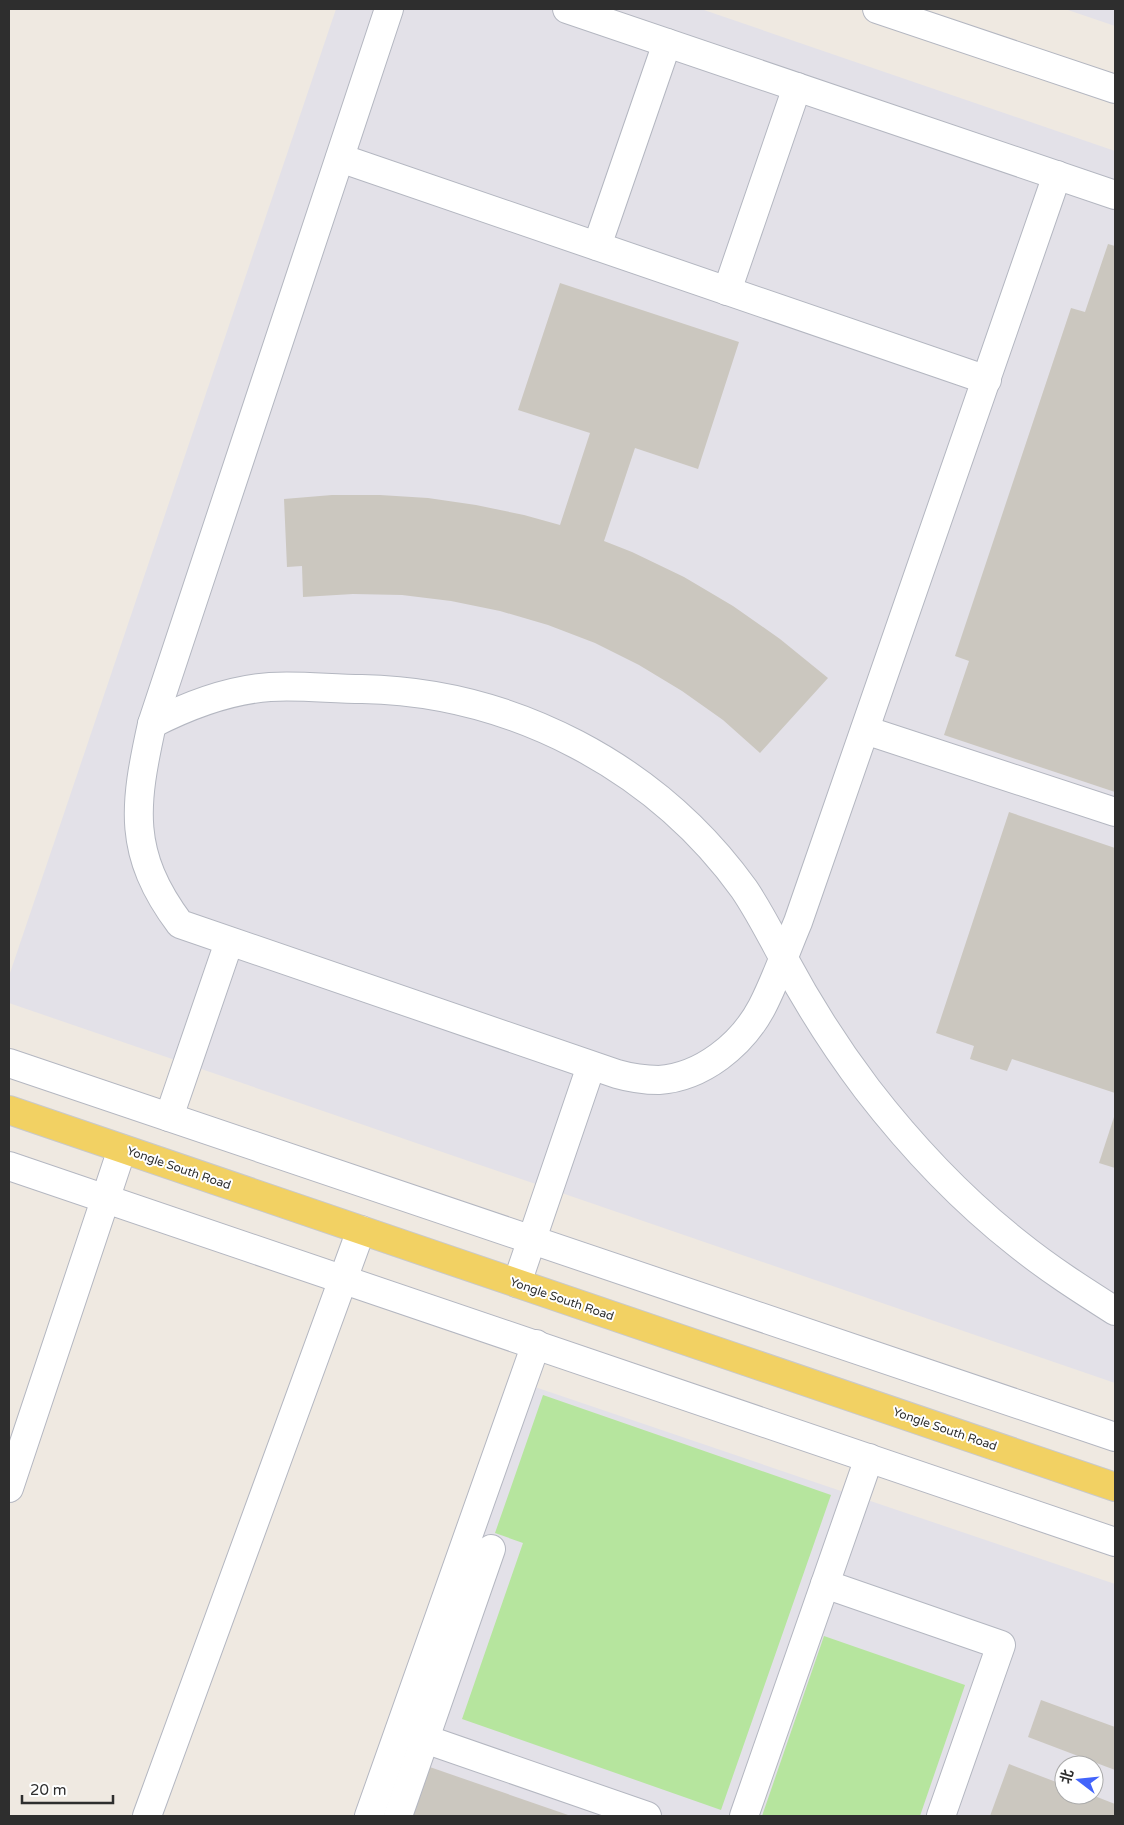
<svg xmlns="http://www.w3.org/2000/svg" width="1124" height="1825" font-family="'Varela Round','Noto Sans SC',sans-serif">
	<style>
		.industrial { fill: #e3e1e8; fill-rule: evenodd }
		.green { fill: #b6e59e }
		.building { fill: #cbc7bf }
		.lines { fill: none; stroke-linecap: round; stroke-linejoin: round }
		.minor-casing { stroke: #b4b7c1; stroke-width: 30 }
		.major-casing { stroke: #c9c9c9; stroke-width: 30 }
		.minor { stroke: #fff; stroke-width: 28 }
		.major { stroke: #f2d163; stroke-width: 28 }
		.labels { text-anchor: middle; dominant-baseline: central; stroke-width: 4; stroke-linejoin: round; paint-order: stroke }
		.street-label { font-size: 12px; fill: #2e2e2e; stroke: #fff }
	</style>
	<rect width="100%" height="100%" fill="#efe9e1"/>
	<g class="industrial">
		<path d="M336 9H701L1115 151V1383L9 1003V976Z"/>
		<path d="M1065 9H1115V26Z"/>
		<path d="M526 1384 1115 1584V1816H374ZM1064 1765H1094V1795H1064Z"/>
	</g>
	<g class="green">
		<path d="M543 1395 831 1495 721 1810 462 1719 523 1543 495 1533Z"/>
		<path d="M824 1636 965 1685 920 1816H762Z"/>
	</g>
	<g class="building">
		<path d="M1108 244 1115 246V792L944 735 969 661 955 656 1071 308 1085 312Z"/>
		<path d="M560 283 739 342 698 469 635 448 604 541 632 552 684 577 733 606 780 639 828 678 760 753 723 720 682 691 639 665 595 643 548 625 500 611 451 601 402 595 353 594 303 597 302 566 287 567 284 499 332 495H380L428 498 476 505 524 515 560 525 590 433 518 410Z"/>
		<path d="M1009 812 1115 848V1093L1012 1059 1007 1071 970 1059 974 1046 936 1033Z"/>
		<path d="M1115 1114V1168L1099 1163Z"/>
		<path d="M1041 1700 1115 1727V1770L1028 1737Z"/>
		<path d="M1009 1764 1064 1785V1795H1092L1115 1804V1816H990Z"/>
		<path d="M424 1765 571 1816H407Z"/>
	</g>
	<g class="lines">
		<g class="minor-casing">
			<g id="minor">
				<path d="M389 9 152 724C134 806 127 853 180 924L617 1074C631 1078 645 1080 659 1080 702 1077 742 1045 762 1007 776 980 786 950 798 922L1057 175"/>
				<path d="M567 9 1115 195"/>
				<path d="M877 9 1115 89"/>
				<path d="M340 158 987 380"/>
				<path d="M597 246 667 43"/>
				<path d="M727 291 797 87"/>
				<path d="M152 724C189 705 228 690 270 687 300 685 332 689 362 689 513 692 656 767 744 889 759 911 771 935 784 959 808 1004 836 1048 867 1089 911 1146 962 1200 1018 1244 1049 1269 1082 1290 1115 1311"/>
				<path d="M865 730 1115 812"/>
				<path d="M9 1063 1115 1437"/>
				<path d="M169 1117 229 942"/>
				<path d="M9 1166 1115 1542"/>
				<path d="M517 1283 591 1066"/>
				<path d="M9 1488 122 1149"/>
				<path d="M825 1584 1001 1645 941 1816"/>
				<path d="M425 1739 647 1816"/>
				<path d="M147 1816 361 1230"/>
				<path d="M369 1816 536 1344"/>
				<path d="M398 1816 491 1549"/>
				<path d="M744 1816 869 1458"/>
			</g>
		</g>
		<g class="major-casing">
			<path id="major" d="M9 1110 1115 1487"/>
		</g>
		<use href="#minor" class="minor"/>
		<use href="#major" class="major"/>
	</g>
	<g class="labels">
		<g class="street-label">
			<text transform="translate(179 1168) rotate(19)">Yongle South Road</text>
			<text transform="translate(562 1299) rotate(19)">Yongle South Road</text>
			<text transform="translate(945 1429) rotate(19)">Yongle South Road</text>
		</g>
	</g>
	<rect width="1124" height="1825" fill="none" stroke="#2e2e2e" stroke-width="20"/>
	<g transform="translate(1079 1780) rotate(286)"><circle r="24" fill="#ffffff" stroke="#ababab"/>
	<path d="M0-4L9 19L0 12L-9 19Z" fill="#4264fb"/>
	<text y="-8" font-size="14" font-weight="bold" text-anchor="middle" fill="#2e2e2e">北</text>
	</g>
	<path d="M22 1795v8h91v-8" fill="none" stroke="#2e2e2e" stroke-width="2.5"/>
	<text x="30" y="1795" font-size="15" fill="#2e2e2e" stroke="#ffffff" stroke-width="4" paint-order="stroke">20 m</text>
</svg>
